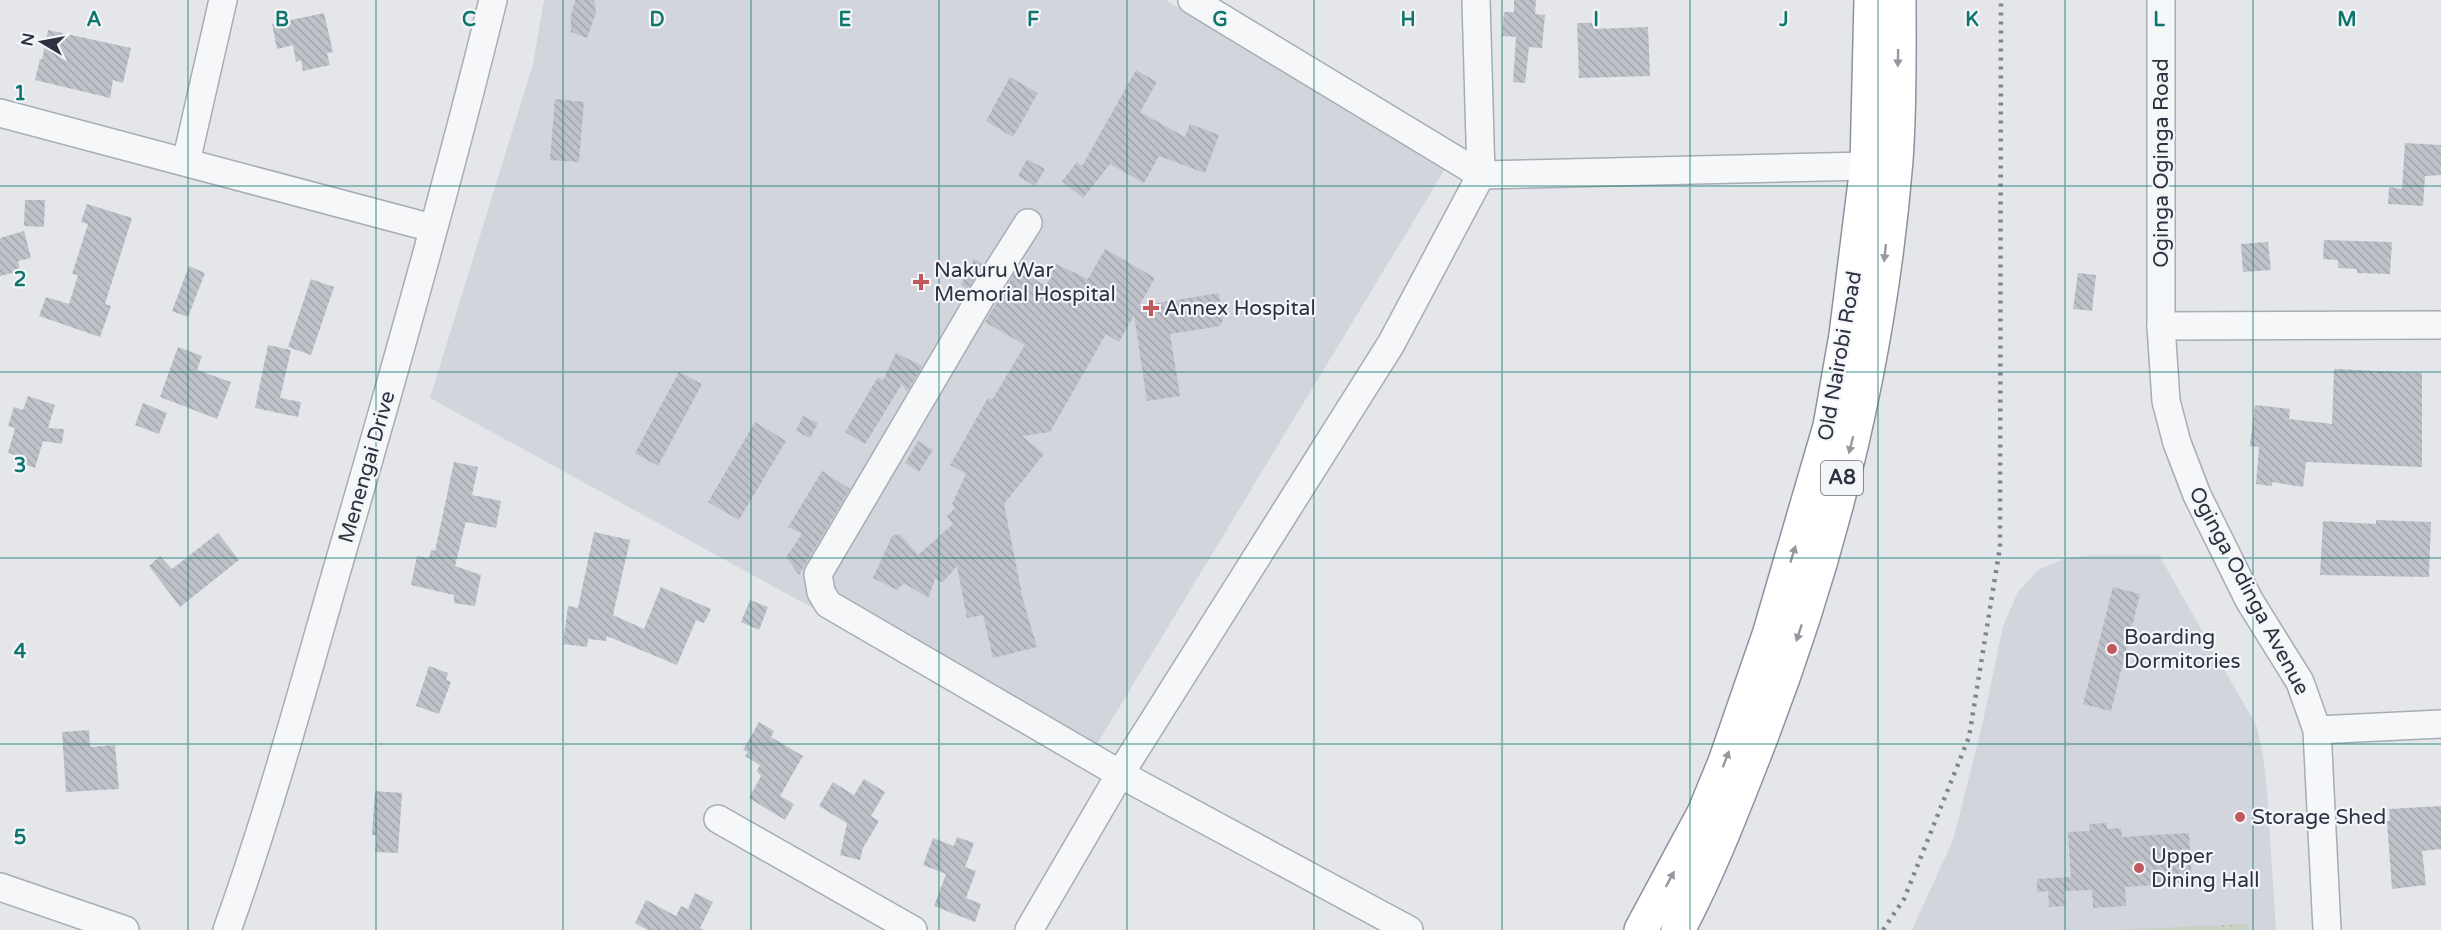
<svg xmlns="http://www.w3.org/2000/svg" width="2441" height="930" font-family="'Varela Round',sans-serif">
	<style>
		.built { fill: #d2d5dc }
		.park { fill: url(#park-crowns) }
		.building { fill: url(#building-back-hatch) }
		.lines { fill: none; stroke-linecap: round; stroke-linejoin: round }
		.minor-casing { stroke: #a9acb4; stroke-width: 30 }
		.highway-casing { stroke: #8d929f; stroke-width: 36 }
		.minor { stroke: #f6f7f9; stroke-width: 27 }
		.highway { stroke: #fff; stroke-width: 33 }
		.rail { stroke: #7f8492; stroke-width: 4.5; stroke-dasharray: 3 6; stroke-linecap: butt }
		.oneway { fill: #9698a0 }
		.grid { fill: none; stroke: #0f766e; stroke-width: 1.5; stroke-opacity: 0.55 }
		.poi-dot { fill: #c0585c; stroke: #f3f5f8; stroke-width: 2 }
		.labels { text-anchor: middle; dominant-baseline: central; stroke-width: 4.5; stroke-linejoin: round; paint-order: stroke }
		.shield { fill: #f3f5f8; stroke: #686c78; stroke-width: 1.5 }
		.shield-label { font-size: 20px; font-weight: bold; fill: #2d3241 }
		.street-label { font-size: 21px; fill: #2d3241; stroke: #f3f5f8 }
		.poi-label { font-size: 21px; fill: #2d3241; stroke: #f3f5f8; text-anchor: start }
		.grid-label { font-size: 20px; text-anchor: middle; font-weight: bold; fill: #0f766e; stroke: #f3f5f8; stroke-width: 4.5; stroke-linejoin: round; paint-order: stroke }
	</style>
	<defs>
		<pattern id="park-crowns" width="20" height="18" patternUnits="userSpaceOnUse" patternTransform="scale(1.5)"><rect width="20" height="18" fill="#c8d3c6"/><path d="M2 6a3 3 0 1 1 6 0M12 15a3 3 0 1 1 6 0" fill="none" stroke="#acb6ab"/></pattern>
		<pattern id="building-back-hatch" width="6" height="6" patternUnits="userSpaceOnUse" patternTransform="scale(1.5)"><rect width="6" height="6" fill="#bfc1c9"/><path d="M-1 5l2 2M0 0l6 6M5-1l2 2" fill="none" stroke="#a4a6ae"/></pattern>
	</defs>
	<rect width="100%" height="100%" fill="#e4e6ea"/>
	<g class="built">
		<path d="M544 0H1166L1447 166 1088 759 430 398 533 64Z"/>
		<path d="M2093 555H2159L2257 727 2263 756 2267 791 2276 930H1912L1953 840 1982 726 2003 626 2018 592 2038 570 2063 559Z"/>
	</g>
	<path class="park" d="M2248 924 2249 930H2110Z"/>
	<g class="building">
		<path d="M575 0H594L596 13 587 38 571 32V16Z"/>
		<path d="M1514 0H1536L1535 14 1545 15 1542 48 1529 47 1525 83 1513 82 1516 37 1502 36 1504 12H1514Z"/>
		<path d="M324 13 333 52 327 53 330 65 303 71 301 60 296 62 293 45 277 49 272 24Z"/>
		<path d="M1577 23H1594V29L1648 27 1650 76 1579 78Z"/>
		<path d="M48 30 131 48 123 83 113 80 110 98 35 80 40 59 42 60Z"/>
		<path d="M1136 70 1157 82 1140 112 1185 137 1190 124 1219 135 1205 173 1159 156 1144 183 1110 164 1083 198 1062 181 1077 162 1082 166Z"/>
		<path d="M1010 77 1038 93 1013 137 986 121Z"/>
		<path d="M555 99 584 102 579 162 550 160Z"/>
		<path d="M2405 143 2441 145V175L2425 176 2423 206 2388 204 2389 187 2402 189Z"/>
		<path d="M1027 159 1045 169 1035 186 1018 176Z"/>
		<path d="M25 200H45L44 227 24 226Z"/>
		<path d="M87 204 132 218 105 304 111 306 100 337 39 316 46 297 69 304 78 275 72 274 88 224 81 222Z"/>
		<path d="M24 231 31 258 18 261 20 271 0 276V238Z"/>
		<path d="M2324 240 2392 242 2390 274 2357 273V269L2338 268V260L2323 259Z"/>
		<path d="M2268 242 2271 270 2243 272 2241 244Z"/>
		<path d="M1105 249 1155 278 1139 306 1219 293 1223 320 1220 326 1170 334 1180 396 1147 401 1134 315 1119 342 1106 334 1050 432 1022 436 1044 454 1004 504 1023 600 1037 647 993 658 983 615 967 618 957 566 943 582 935 579 928 598 904 583 897 590 873 578 892 536 900 534 918 555 953 524 947 516 955 508 952 504 966 474 950 465 988 398 992 400 1025 345 985 322 1017 269 1046 286 1056 264 1088 279Z"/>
		<path d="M974 259 983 264 968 289 961 285Z"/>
		<path d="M189 266 205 273 188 317 172 311Z"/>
		<path d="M2078 273 2096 275 2092 311 2073 309Z"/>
		<path d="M311 279 334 287 311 355 288 347Z"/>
		<path d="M268 345 291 350 280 398 301 402 298 417 255 408Z"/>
		<path d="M178 347 202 356 197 370 231 382 217 419 160 397Z"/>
		<path d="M896 353 922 366 907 392 902 384 865 444 845 432 878 377 883 380Z"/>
		<path d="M2334 369 2422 373V467L2306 462 2303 487 2272 482V486L2256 484 2259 447 2250 446 2255 405 2290 409 2289 419 2332 424Z"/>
		<path d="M679 372 702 384 658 466 635 453Z"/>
		<path d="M28 396 55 405 48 428 64 429 62 444 43 441 35 468 20 463 22 457 8 453 15 428 8 426 14 407 23 410Z"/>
		<path d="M143 403 167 413 159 434 135 425Z"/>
		<path d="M803 416 818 423 810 438 796 431Z"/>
		<path d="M755 422 786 441 739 520 708 502Z"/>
		<path d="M918 441 933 450 919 472 905 463Z"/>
		<path d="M454 462 478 467 472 495 501 501 496 528 466 522 462 537 455 566 481 575 475 606 454 603V595L411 585 417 556 429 558 431 550 435 551Z"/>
		<path d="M822 471 850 489 799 575 786 557 802 534 788 527Z"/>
		<path d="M2376 520 2431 522 2429 577 2320 575 2323 521 2376 524Z"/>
		<path d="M594 532 630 540 613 615 644 629 661 587 711 609 704 623 696 620 677 665 607 636 606 641 588 639 587 647 563 644 568 606 578 608Z"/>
		<path d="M218 533 239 560 180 607 149 566 160 556 172 569Z"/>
		<path d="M2113 587 2140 594 2111 711 2083 704Z"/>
		<path d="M750 600 768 607 759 630 741 622Z"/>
		<path d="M429 666 448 673 446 680 451 682 439 714 416 706Z"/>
		<path d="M759 722 774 731 771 737 803 756 780 796 794 804 785 820 749 798 761 776 757 771 760 765 745 756 748 752 743 750Z"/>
		<path d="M89 730 90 747 115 745 119 789 66 792 62 732Z"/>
		<path d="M864 779 885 792 871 816 879 821 863 848 860 860 840 855 847 823 819 806 833 782 854 795Z"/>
		<path d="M375 791 402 793 398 853 375 852 377 835H372Z"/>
		<path d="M2441 806V849L2422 851 2426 885 2392 889 2387 821H2390L2389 809Z"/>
		<path d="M2107 823V829L2121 828 2122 837 2189 833 2192 883 2125 887 2126 906 2093 908 2092 890 2064 891 2065 906 2049 907 2048 891 2037 892V879L2071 877 2068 832 2090 831 2089 824Z"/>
		<path d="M957 837 974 843 965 867 976 871 966 898 981 904 975 922 934 906 946 874 923 865 933 838 954 846Z"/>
		<path d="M695 893 713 902 700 928 704 930H648L635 923 646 900 676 916 681 906 688 909Z"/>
	</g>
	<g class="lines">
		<g class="minor-casing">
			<g id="minor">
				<path d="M1192 0 1481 175 1867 166"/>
				<path d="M2161 0V326L2166 401 2177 443 2197 495 2249 600 2300 682 2317 730 2327 930"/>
				<path d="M0 113 432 228"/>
				<path d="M186 162 223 0"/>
				<path d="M1028 223 981 297 818 574 821 592 828 604 1120 774 1409 930"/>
				<path d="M2161 326 2441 325"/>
				<path d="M2317 730 2441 724"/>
				<path d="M718 819 913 930"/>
				<path d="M0 887 125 930"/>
				<path d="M227 930C272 805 306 676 343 549 396 367 448 184 493 0"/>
				<path d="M1029 930 1120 774 1391 344 1481 175 1476 0"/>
			</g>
		</g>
		<g class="highway-casing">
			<g id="highway">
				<path d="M1641 930 1704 813 1725 762 1769 635 1830 426 1846 335 1867 166 1871 0"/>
				<path d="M1678 930C1709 872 1733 809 1757 748 1830 560 1880 361 1896 160 1900 107 1899 53 1899 0"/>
			</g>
		</g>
		<use href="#minor" class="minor"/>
		<use href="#highway" class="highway"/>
		<path class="rail" d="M1883 930 1904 899 1969 737 2000 547 2001 0"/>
	</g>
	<defs><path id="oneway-solid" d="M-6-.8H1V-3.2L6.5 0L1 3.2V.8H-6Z" transform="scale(1.5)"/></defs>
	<g class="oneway">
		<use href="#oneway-solid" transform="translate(1898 58) rotate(91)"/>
		<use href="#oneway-solid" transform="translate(1885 253) rotate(96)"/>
		<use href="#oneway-solid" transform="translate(1851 445) rotate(104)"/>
		<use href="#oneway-solid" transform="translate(1793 554) rotate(-73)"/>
		<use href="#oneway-solid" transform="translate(1799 633) rotate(108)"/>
		<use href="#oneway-solid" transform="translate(1726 759) rotate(-69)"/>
		<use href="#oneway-solid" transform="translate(1670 879) rotate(-62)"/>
	</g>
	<path class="grid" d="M188 0V930M376 0V930M563 0V930M751 0V930M939 0V930M1127 0V930M1314 0V930M1502 0V930M1690 0V930M1878 0V930M2065 0V930M2253 0V930M0 186H2441M0 372H2441M0 558H2441M0 744H2441"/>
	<g class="poi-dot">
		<path d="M918 273h6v6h6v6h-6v6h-6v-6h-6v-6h6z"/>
		<path d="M1148 299h6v6h6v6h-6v6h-6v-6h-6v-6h6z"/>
		<circle cx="2112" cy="649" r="6"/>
		<circle cx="2240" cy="817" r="6"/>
		<circle cx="2139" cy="868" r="6"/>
	</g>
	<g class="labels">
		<rect class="shield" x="1821" y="461" width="42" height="34" rx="4.5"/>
		<g class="shield-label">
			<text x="1842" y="478">A8</text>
		</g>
		<g class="street-label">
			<text transform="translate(2161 163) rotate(-90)">Oginga Oginga Road</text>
			<text transform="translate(1840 356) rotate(-80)">Old Nairobi Road</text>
			<text transform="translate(367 467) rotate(-74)">Menengai Drive</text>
			<text transform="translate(2249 591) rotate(62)">Oginga Odinga Avenue</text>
		</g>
		<g class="poi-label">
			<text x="934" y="270">Nakuru War<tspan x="934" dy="24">Memorial Hospital</tspan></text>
			<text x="1164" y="308">Annex Hospital</text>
			<text x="2124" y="637">Boarding<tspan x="2124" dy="24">Dormitories</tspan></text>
			<text x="2252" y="817">Storage Shed</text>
			<text x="2151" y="856">Upper<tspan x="2151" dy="24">Dining Hall</tspan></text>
		</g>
	</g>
	<g class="grid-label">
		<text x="94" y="26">A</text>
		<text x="282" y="26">B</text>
		<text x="469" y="26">C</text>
		<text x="657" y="26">D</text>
		<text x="845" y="26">E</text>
		<text x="1033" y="26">F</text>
		<text x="1220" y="26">G</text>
		<text x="1408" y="26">H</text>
		<text x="1596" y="26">I</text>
		<text x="1784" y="26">J</text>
		<text x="1972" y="26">K</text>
		<text x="2159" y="26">L</text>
		<text x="2347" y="26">M</text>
		<text x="20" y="100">1</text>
		<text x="20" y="286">2</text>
		<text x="20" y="472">3</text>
		<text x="20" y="658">4</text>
		<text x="20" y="844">5</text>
	</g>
	<g transform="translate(42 42) rotate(280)" stroke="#f3f5f8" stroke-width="4.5" paint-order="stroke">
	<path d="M0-4.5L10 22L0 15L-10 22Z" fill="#2d3241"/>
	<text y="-9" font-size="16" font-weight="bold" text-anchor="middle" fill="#2d3241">N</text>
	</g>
</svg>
